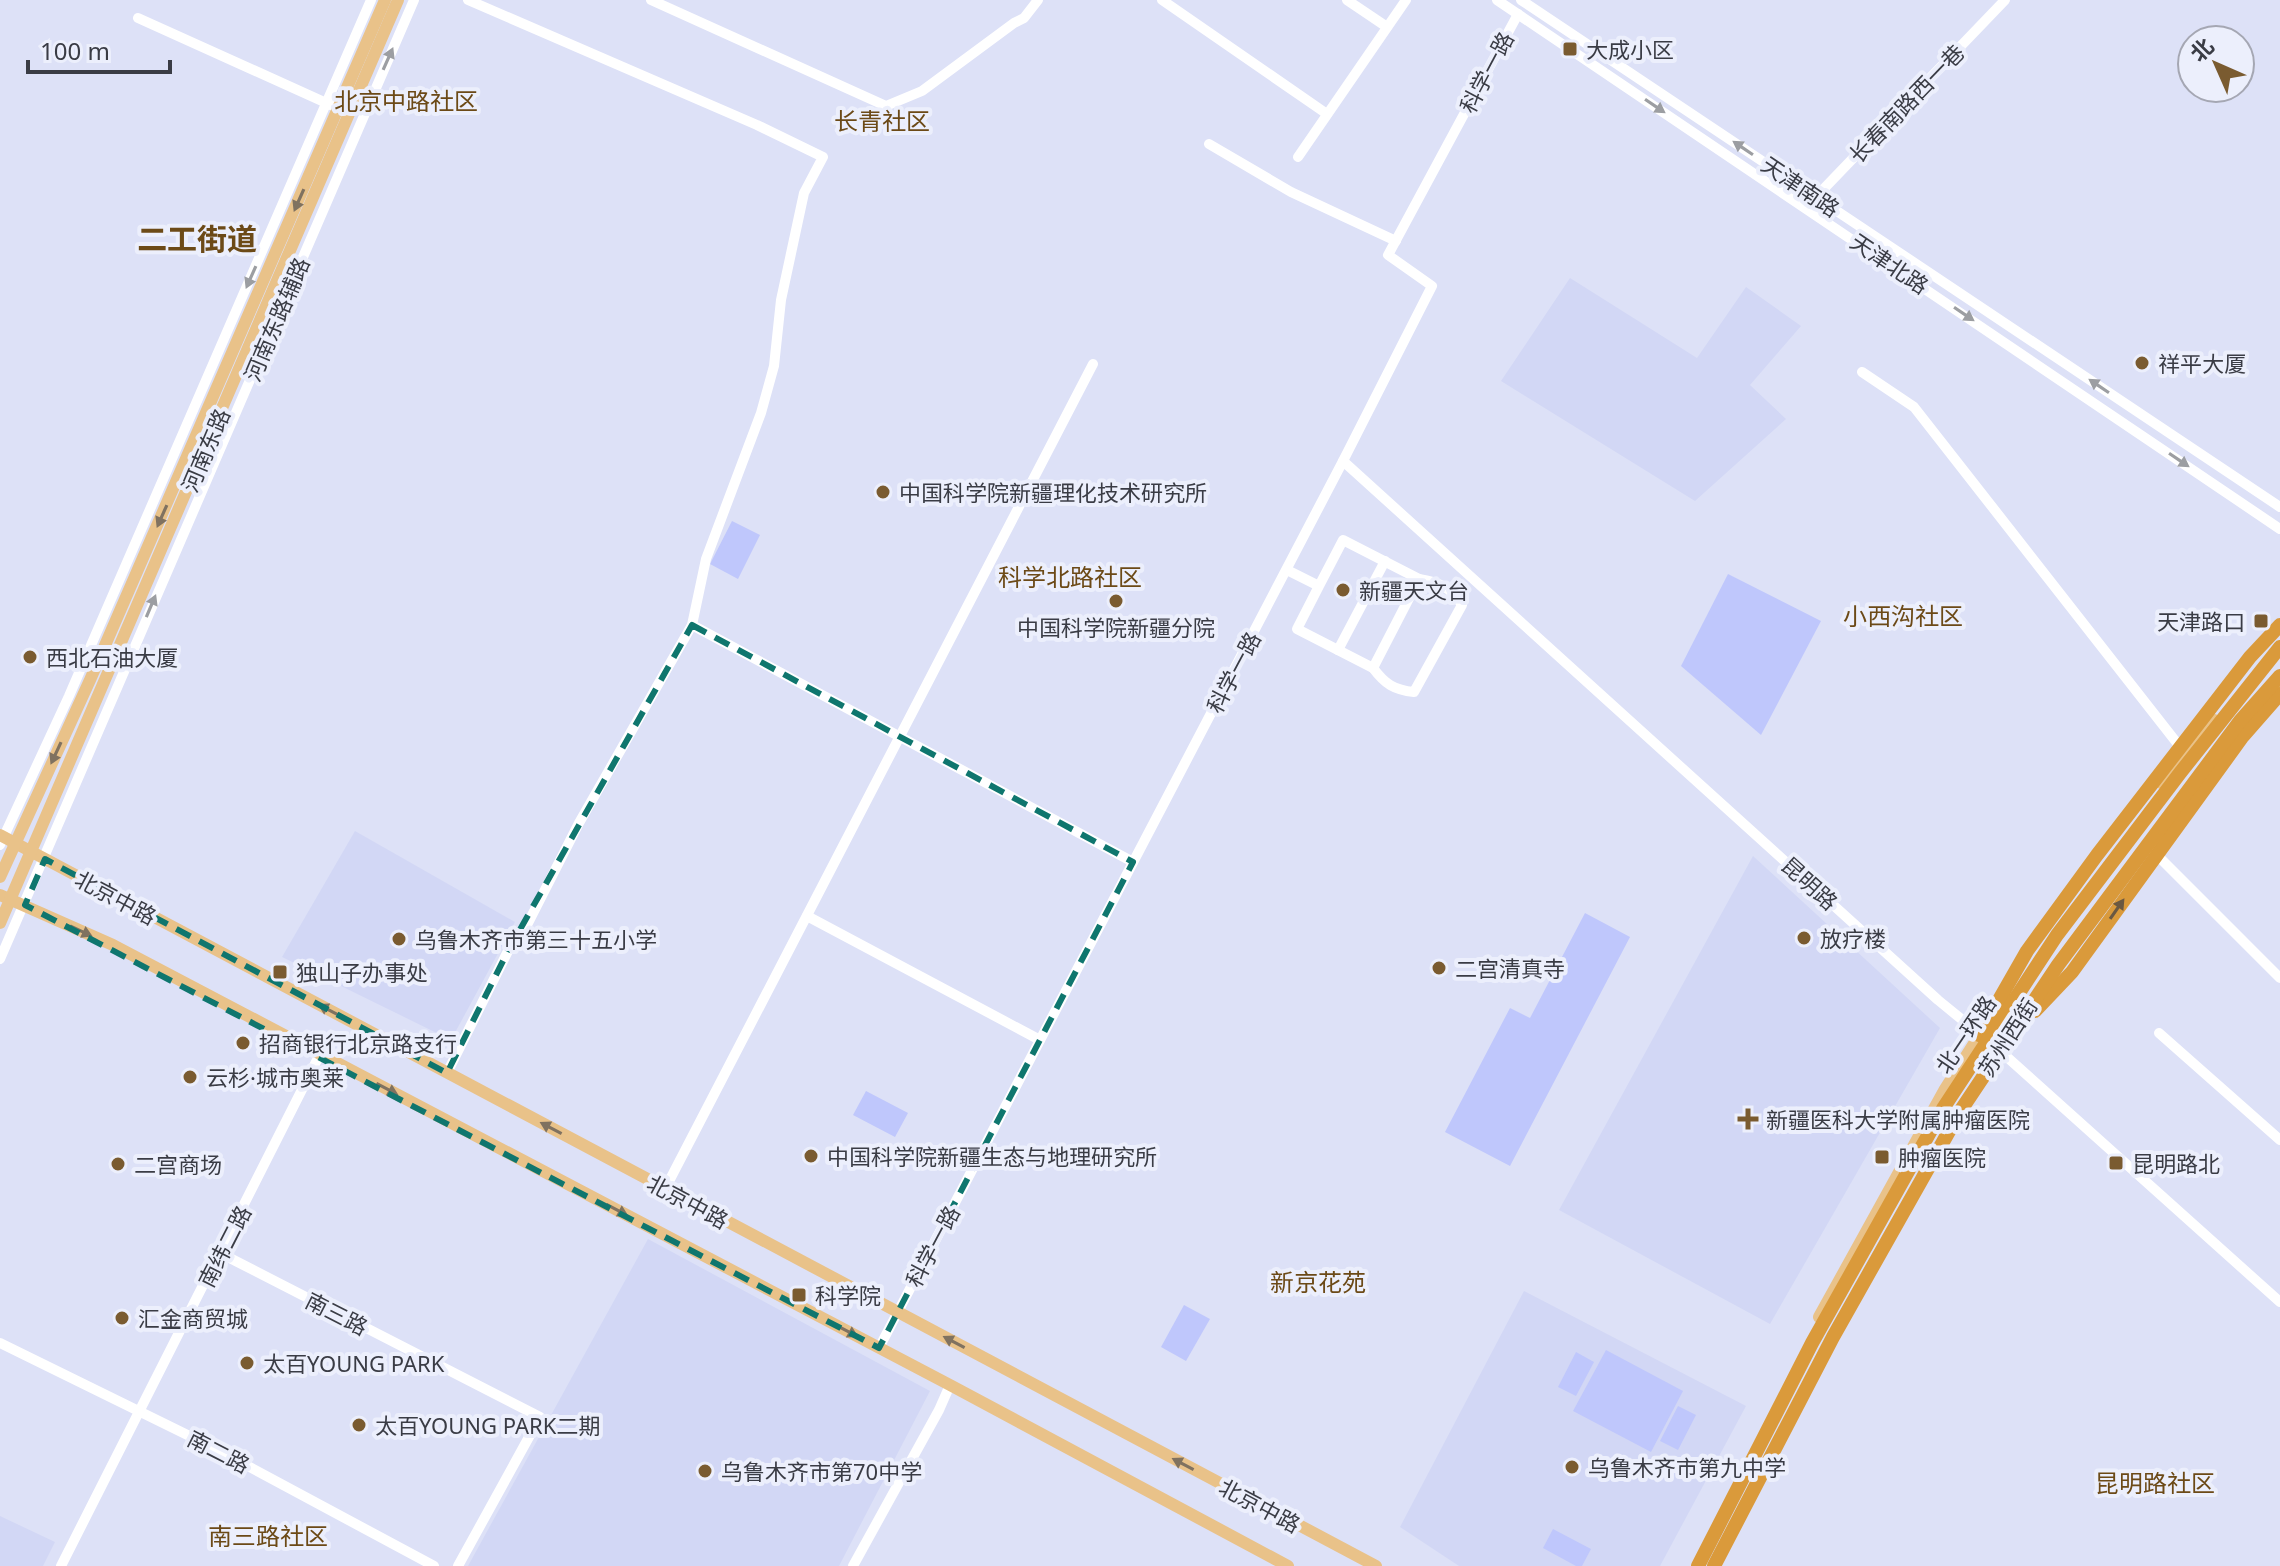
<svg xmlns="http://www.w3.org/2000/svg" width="2280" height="1566" font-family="'Noto Sans','Noto Sans SC',sans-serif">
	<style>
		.built { fill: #d2d7f5 }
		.green { fill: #bfc7fc }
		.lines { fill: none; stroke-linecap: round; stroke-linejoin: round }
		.minor { stroke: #fff; stroke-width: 10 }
		.major { stroke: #e9c289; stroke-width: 12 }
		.highway { stroke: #da9a3b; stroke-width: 14 }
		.oneway { fill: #9c9ea2 }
		.oneway2 { fill: #807260 }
		.oneway3 { fill: #6a5842 }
		.marked { fill: none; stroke: #0f766e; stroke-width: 6; stroke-dasharray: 16 10; stroke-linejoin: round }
		.poi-dot { fill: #7a5b30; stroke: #eceffc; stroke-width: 3 }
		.labels { text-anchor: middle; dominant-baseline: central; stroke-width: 8; stroke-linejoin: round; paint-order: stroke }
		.poi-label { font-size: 22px; fill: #3a3c45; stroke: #eceffc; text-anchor: start }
		.street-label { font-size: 22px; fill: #3a3c45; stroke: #eceffc }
		.neighbourhood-label { font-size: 24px; fill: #6c4a17; stroke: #eceffc }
		.district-label { font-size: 30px; font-weight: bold; fill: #6c4a17; stroke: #eceffc }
	</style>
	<rect width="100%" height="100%" fill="#dde1f7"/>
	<g class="built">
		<path d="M1570 278 1697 358 1746 287 1801 326 1750 385 1786 419 1695 501 1501 381Z"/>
		<path d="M355 831 515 922 451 1040 282 957Z"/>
		<path d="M1753 856 1940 1028 1770 1324 1559 1210Z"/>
		<path d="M648 1239 930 1391 839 1566H468Z"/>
		<path d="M1524 1291 1746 1406 1660 1566H1459L1400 1527Z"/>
		<path d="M0 1516 55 1542 43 1566H0Z"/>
	</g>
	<g class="green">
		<path d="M732 521 760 535 738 579 710 564Z"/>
		<path d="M1728 574 1821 621 1761 735 1681 666Z"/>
		<path d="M1585 913 1630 937 1510 1166 1445 1132 1510 1008 1530 1018Z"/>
		<path d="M866 1091 908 1113 895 1137 853 1115Z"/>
		<path d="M1184 1305 1210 1319 1186 1361 1161 1347Z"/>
		<path d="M1606 1350 1683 1391 1651 1452 1573 1411Z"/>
		<path d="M1576 1352 1594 1362 1576 1396 1558 1387Z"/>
		<path d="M1678 1406 1696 1415 1678 1450 1660 1441Z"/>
		<path d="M1553 1529 1591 1549 1582 1566H1576L1543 1548Z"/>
	</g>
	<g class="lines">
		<g class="minor">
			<path d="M651 0 886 106 922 91 1014 23 1024 18 1038 0"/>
			<path d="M1162 0 1327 114"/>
			<path d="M1347 0 1387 27"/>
			<path d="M1497 0 2280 529"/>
			<path d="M1521 0 2280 507"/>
			<path d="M138 18 333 106"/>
			<path d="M1209 144 1291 192 1396 241"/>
			<path d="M1298 157 1406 0"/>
			<path d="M1813 200 2005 0"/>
			<path d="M1862 372 1914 407 2184 752"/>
			<path d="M1343 461 1938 1000 1998 1049 2280 1302"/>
			<path d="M1287 570 1319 586 1343 540 1419 579 1373 668 1297 629 1319 586"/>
			<path d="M692 625 1133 862"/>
			<path d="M1338 650 1385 561"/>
			<path d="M1373 668C1385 684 1394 690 1414 692L1462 605C1451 588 1439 582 1419 579"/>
			<path d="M0 845 69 696 371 0"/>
			<path d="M2154 852 2280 978"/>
			<path d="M807 916 1040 1040"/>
			<path d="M0 959 414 0"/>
			<path d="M2159 1033 2280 1140"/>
			<path d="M447 1073 509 949 516 937 526 927 579 823 692 625 706 559 761 413 774 366 781 300 804 193 823 157 757 125 468 0"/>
			<path d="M665 1189 1093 364"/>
			<path d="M220 1253 540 1417 458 1566"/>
			<path d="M0 1343 218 1450 434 1566"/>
			<path d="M879 1348 1343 461 1432 286 1388 255 1518 14"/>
			<path d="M61 1566 320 1054"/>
			<path d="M853 1566 939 1410 950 1385"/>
		</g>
		<g class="major">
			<path d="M2161 783 2214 720"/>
			<path d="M0 835 1376 1566"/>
			<path d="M0 877 90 680 385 0"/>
			<path d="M0 895 113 945 950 1385 1288 1566"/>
			<path d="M0 923 398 0"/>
			<path d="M1819 1317 1945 1089 1984 1028"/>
		</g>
		<g class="highway">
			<path d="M2035 1011 2072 972 2243 736 2280 694"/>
			<path d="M1979 1035 2027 951 2097 855 2250 657 2280 625"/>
			<path d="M1698 1566 1812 1343 1944 1107 2057 935 2180 773 2280 647"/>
			<path d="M1714 1566 1833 1337 1961 1110 2058 965 2240 721 2280 676"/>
		</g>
	</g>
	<defs><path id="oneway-solid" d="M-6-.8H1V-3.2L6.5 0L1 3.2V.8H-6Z" transform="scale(2)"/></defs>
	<g class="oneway">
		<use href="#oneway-solid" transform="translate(388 59) rotate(-66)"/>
		<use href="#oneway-solid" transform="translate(1655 106) rotate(34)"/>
		<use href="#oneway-solid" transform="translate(1743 148) rotate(-146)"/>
		<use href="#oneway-solid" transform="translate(251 277) rotate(114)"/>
		<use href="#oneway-solid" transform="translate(1964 314) rotate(34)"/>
		<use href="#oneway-solid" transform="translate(2099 386) rotate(-146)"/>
		<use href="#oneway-solid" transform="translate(2179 460) rotate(34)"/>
		<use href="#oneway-solid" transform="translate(151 606) rotate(-67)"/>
	</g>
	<g class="oneway2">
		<use href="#oneway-solid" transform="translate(299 200) rotate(114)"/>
		<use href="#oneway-solid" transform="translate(162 516) rotate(114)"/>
		<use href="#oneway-solid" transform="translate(56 753) rotate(115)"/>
		<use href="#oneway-solid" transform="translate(81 931) rotate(25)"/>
		<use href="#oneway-solid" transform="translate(329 1010) rotate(-152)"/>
		<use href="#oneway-solid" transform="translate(387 1089) rotate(28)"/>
		<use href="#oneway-solid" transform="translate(551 1128) rotate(-152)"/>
		<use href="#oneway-solid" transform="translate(617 1210) rotate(28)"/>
		<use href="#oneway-solid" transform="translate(847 1331) rotate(28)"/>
		<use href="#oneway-solid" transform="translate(954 1342) rotate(-152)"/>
		<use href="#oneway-solid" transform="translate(1183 1464) rotate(-152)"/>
	</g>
	<use class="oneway3" href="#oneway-solid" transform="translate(2117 909) rotate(-55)"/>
	<path class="marked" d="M692 625 1133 862 879 1348 25 905 45 859 447 1073 509 949Z"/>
	<g class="poi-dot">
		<rect x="1562" y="41" width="16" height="16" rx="4"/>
		<circle cx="2142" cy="363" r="8"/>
		<circle cx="883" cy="492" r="8"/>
		<circle cx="1343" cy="590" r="8"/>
		<circle cx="1116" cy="601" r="8"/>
		<rect x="2253" y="613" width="16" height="16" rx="4"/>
		<circle cx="30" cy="657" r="8"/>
		<circle cx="1804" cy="938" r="8"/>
		<circle cx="399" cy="939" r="8"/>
		<circle cx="1439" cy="968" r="8"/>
		<rect x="272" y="964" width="16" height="16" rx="4"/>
		<circle cx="243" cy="1043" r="8"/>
		<circle cx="190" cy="1077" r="8"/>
		<path d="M1744 1107h8v8h8v8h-8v8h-8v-8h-8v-8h8z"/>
		<circle cx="811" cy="1156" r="8"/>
		<rect x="1874" y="1149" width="16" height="16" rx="4"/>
		<rect x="2108" y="1155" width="16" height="16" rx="4"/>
		<circle cx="118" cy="1164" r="8"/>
		<rect x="791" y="1287" width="16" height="16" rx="4"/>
		<circle cx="122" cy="1318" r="8"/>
		<circle cx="247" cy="1363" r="8"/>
		<circle cx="359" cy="1425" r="8"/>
		<circle cx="1572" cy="1467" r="8"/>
		<circle cx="705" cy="1471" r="8"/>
	</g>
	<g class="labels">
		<g class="poi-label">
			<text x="1586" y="49">大成小区</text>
			<text x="2158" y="363">祥平大厦</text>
			<text x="899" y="492">中国科学院新疆理化技术研究所</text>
			<text x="1359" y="590">新疆天文台</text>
			<text x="2245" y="621" text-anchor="end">天津路口</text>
			<text x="1116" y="627" text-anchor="middle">中国科学院新疆分院</text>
			<text x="46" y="657">西北石油大厦</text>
			<text x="1820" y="938">放疗楼</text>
			<text x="415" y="939">乌鲁木齐市第三十五小学</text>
			<text x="1455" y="968">二宫清真寺</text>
			<text x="296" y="972">独山子办事处</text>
			<text x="259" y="1043">招商银行北京路支行</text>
			<text x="206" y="1077">云杉·城市奥莱</text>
			<text x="1766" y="1119">新疆医科大学附属肿瘤医院</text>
			<text x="827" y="1156">中国科学院新疆生态与地理研究所</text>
			<text x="1898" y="1157">肿瘤医院</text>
			<text x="2132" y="1163">昆明路北</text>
			<text x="134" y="1164">二宫商场</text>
			<text x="815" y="1295">科学院</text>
			<text x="138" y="1318">汇金商贸城</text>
			<text x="263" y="1363">太百YOUNG PARK</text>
			<text x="375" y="1425">太百YOUNG PARK二期</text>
			<text x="1588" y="1467">乌鲁木齐市第九中学</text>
			<text x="721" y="1471">乌鲁木齐市第70中学</text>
		</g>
		<g class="street-label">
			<text transform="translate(1486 72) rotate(-62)">科学一路</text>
			<text transform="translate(1906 103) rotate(-46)">长春南路西一巷</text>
			<text transform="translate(1801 186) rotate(34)">天津南路</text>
			<text transform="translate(1890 263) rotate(34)">天津北路</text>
			<text transform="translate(276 319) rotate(-67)">河南东路辅路</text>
			<text transform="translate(205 450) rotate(-67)">河南东路</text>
			<text transform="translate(1233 672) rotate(-62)">科学一路</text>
			<text transform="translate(1810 883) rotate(42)">昆明路</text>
			<text transform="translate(116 897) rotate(28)">北京中路</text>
			<text transform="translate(1965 1034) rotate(-56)">北一环路</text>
			<text transform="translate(2007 1037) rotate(-57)">苏州西街</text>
			<text transform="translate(688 1201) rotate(28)">北京中路</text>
			<text transform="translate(224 1246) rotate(-63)">南纬二路</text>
			<text transform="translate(932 1246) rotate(-62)">科学一路</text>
			<text transform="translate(337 1313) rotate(27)">南三路</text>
			<text transform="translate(219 1451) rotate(27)">南二路</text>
			<text transform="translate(1260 1505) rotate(28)">北京中路</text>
		</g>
		<g class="neighbourhood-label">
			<text x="406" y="100">北京中路社区</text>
			<text x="882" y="120">长青社区</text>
			<text x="1070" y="576">科学北路社区</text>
			<text x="1903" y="615">小西沟社区</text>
			<text x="1318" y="1281">新京花苑</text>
			<text x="2155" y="1482">昆明路社区</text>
			<text x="268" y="1535">南三路社区</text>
		</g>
		<g class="district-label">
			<text x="197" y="238">二工街道</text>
		</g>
	</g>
	<g transform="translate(2216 64) rotate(315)"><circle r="38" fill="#eceffc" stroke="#a5a7b3" stroke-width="2"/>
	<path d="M0-6L14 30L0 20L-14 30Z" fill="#7a5b30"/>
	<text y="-12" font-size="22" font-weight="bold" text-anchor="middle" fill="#3a3c45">北</text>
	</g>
	<path d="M28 60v12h142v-12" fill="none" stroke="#3a3c45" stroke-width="4"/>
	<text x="40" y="60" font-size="24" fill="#3a3c45" stroke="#eceffc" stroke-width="6" paint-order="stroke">100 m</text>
</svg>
